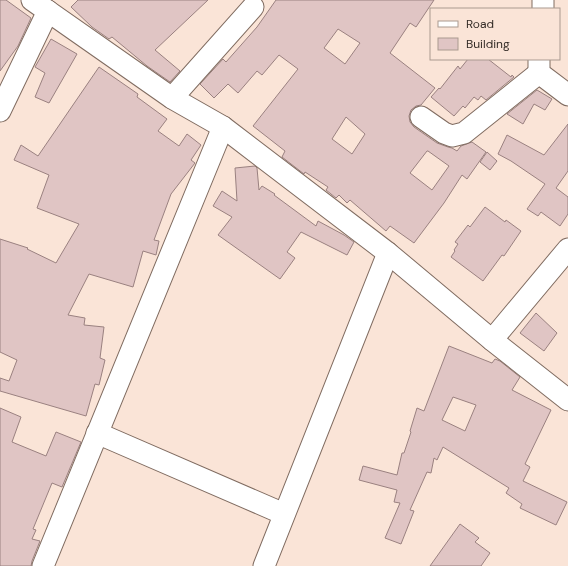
<svg xmlns="http://www.w3.org/2000/svg" width="568" height="566" font-family="'DM Sans',sans-serif">
	<style>
		.building { fill: #e0c5c4; stroke: #9a8180; fill-rule: evenodd }
		.lines { fill: none; stroke-linecap: round; stroke-linejoin: round }
		.minor-casing { stroke: #806c61; stroke-width: 23 }
		.minor { stroke: #fff; stroke-width: 21 }
	</style>
	<rect width="100%" height="100%" fill="#fae4d7"/>
	<g class="building">
		<path d="M0 0H6L31 18 18 46 0 71Z"/>
		<path d="M78 0H208L155 50 180 71 170 82 147 66 112 37 109 39 92 27 71 7Z"/>
		<path d="M276 0H434L416 27 410 23 390 53 435 88 421 105 416 106 411 110 409 116 410 122 414 127 437 143 448 147 452 148 457 151 461 146 472 142 486 152 467 179 462 175 444 203 414 243 390 226 386 231 350 200 347 203 339 195 336 198 326 190 328 187 305 172 304 174 282 157 285 151 253 126 298 69 279 55 262 75 257 71 238 93 228 84 214 98 200 84 223 59 226 62 257 27ZM338 29 360 43 345 64 324 48ZM346 117 365 134 352 154 332 139ZM427 151H428L449 166 432 190 410 173Z"/>
		<path d="M51 39 77 54 49 103 35 97 45 73 35 67Z"/>
		<path d="M468 59H488L511 77 512 75 514 77 486 100 481 96 478 100 474 97 465 108 463 106 454 116 431 97 439 88 440 89 458 66 460 69Z"/>
		<path d="M99 67 138 94 137 97 167 119 158 131 179 146 187 134 201 145 191 160 195 163 171 194 154 240 159 241 156 255 143 251 133 287 89 274 68 315 85 318 84 325 104 327 100 358 105 360 99 385 95 384 86 416 0 391V378L9 381 17 360 0 352V239L28 248 27 249 56 263 79 224 37 208 49 175 14 160 21 145 38 156Z"/>
		<path d="M537 90 552 99 545 110 534 104 523 124 507 114Z"/>
		<path d="M568 124V171L556 188 568 197V214L560 226 541 212 538 216 527 209 545 184 511 161 498 154 507 135 544 155Z"/>
		<path d="M487 152 497 161 490 170 480 162Z"/>
		<path d="M255 166 257 168 259 190 262 186 275 194 274 195 316 226 318 221 344 235 354 242 347 255 301 232 287 252 295 258 280 279 218 235 232 217 213 206 222 191 237 201 235 168Z"/>
		<path d="M485 207 505 222 506 220 521 231 504 256 502 255 483 281 451 257 455 251 454 250 458 244 455 242 468 225 470 227Z"/>
		<path d="M536 313 557 333 544 351 520 333Z"/>
		<path d="M449 346 492 363 495 359 500 361 520 377 512 390 551 410 525 464 530 467 523 481 567 502 556 525 520 508 522 504 506 493 509 488 443 447 437 460 434 458 431 473 427 472 410 510 414 511 401 544 385 538 400 503 394 502 397 490 359 480 363 466 397 475 402 453H404L411 432 410 431 417 408 424 411ZM453 397 476 405 465 431 442 420Z"/>
		<path d="M0 408 21 417 12 442 46 456 56 432 81 442 62 487 52 483 33 529 36 530 32 539 40 541 32 561 31 566H0Z"/>
		<path d="M460 524 479 538 475 542 490 553 481 566H430Z"/>
	</g>
	<g class="lines">
		<g class="minor-casing">
			<g id="minor">
				<path d="M32 0 172 98 223 127 388 253 492 340 568 400"/>
				<path d="M543 0V9"/>
				<path d="M539 59V73L568 95"/>
				<path d="M172 98 253 7"/>
				<path d="M0 111 48 11"/>
				<path d="M421 117 444 133 452 136 464 133 539 73"/>
				<path d="M492 340 568 249"/>
				<path d="M97 433 284 514"/>
				<path d="M43 566 223 127"/>
				<path d="M264 566 388 253"/>
			</g>
		</g>
		<use href="#minor" class="minor"/>
	</g>
	<rect x="430" y="8" width="130" height="52" fill="#fae4d7" stroke="#aa9a90"/>
	<rect x="438" y="21" width="20" height="6" fill="#ffffff" stroke="#aa9a90"/>
	<text x="466" y="28" font-size="12" fill="#332b26">Road</text>
	<rect x="438" y="38" width="20" height="12" fill="#e0c5c4" stroke="#aa9a90"/>
	<text x="466" y="48" font-size="12" fill="#332b26">Building</text>
</svg>
